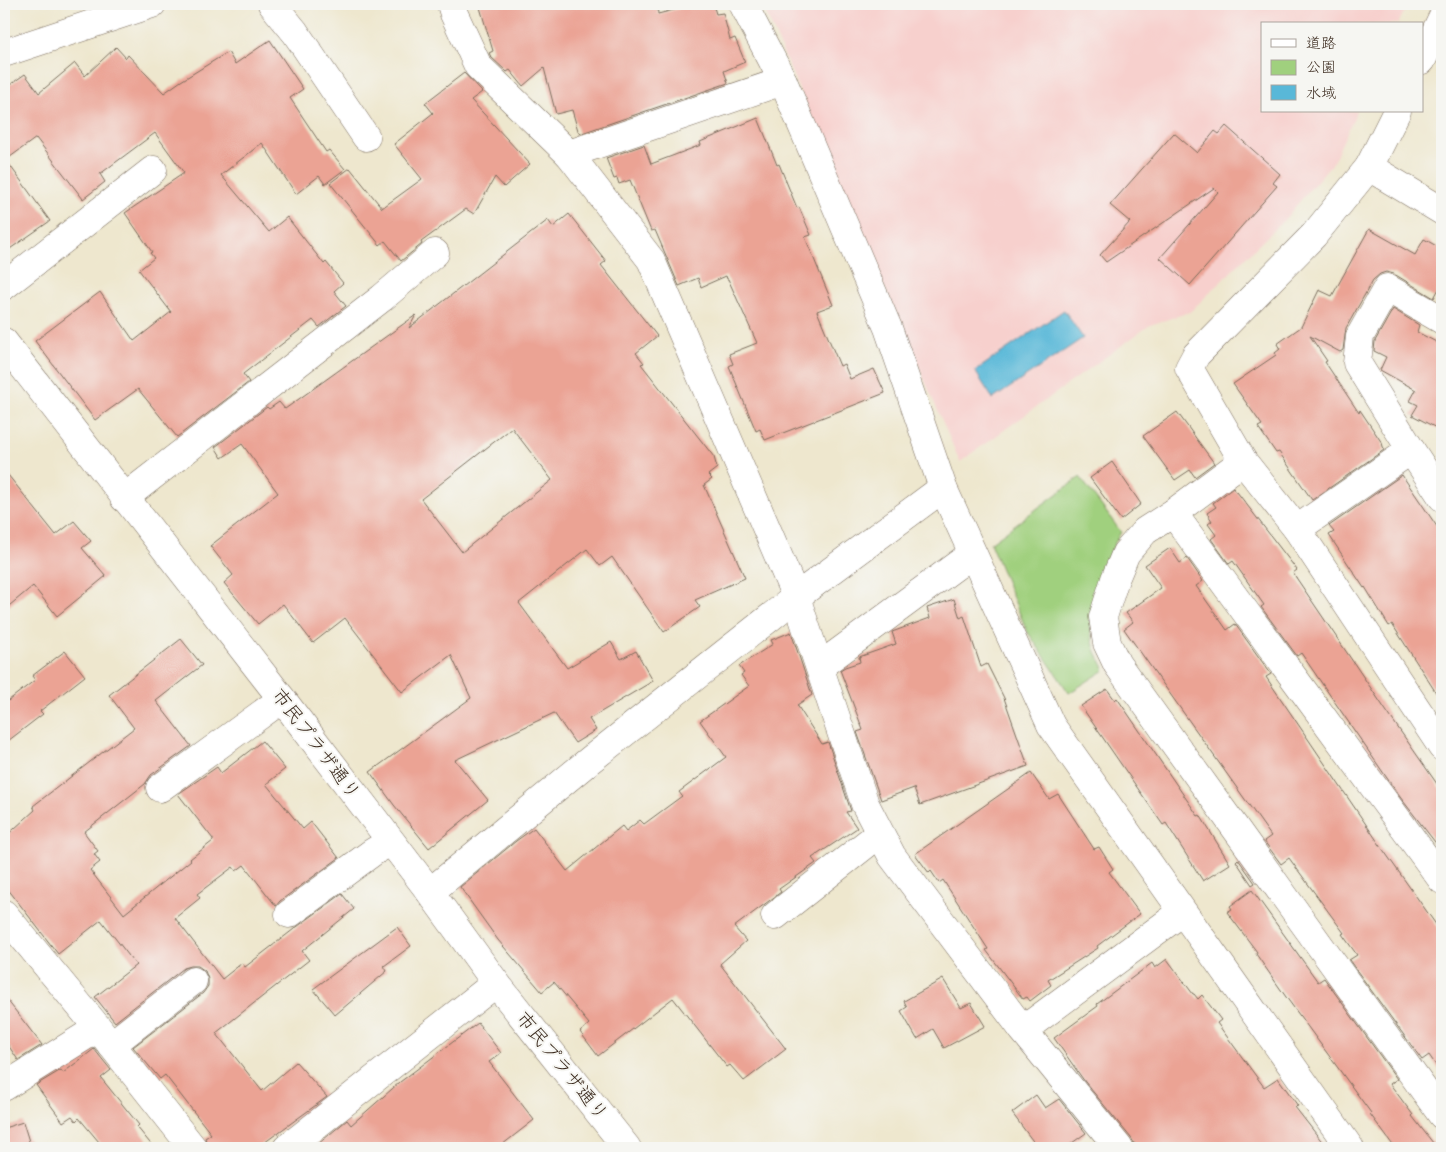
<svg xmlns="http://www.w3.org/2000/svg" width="1446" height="1152" font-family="'Comic Neue','Klee One',sans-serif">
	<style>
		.built { fill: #f7d0cd }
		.green { fill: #a0d07e; stroke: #6e7d4e }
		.water { fill: #59b8d8; stroke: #4a717b }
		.building { fill: #eba394; fill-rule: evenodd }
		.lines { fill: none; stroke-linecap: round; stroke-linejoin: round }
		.minor-casing { stroke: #7a6c5c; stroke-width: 29 }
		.minor { stroke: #fff; stroke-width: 28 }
		.labels { text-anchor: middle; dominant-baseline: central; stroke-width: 4; stroke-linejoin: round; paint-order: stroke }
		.street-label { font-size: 19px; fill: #3b2a1e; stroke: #f6f6f2 }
	</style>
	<rect width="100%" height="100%" fill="#f6f6f2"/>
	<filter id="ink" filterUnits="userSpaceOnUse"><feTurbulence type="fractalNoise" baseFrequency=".02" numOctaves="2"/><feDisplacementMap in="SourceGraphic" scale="10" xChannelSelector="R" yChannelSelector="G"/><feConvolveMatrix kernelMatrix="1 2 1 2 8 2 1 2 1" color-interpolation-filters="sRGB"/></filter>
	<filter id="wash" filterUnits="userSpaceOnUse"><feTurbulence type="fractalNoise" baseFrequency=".0096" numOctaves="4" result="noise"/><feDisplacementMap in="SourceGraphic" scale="20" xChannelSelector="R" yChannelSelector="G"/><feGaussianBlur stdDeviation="1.12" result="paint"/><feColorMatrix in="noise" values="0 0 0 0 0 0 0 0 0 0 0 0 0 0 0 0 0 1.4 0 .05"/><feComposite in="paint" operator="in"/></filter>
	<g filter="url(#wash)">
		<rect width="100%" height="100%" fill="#eee7ce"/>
		<path class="built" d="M762 4H1408L1398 24H1262V111H1357L1333 162 1284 220 1190 312 1150 325 960 462Z"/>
		<path class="green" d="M1080 477 1121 532C1103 563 1083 610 1094 646 1096 654 1102 663 1105 670L1069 693 1027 631 990 543Z"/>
		<path class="water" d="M1064 310 1083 338 993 399 975 371Z"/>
		<g id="blocks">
			<g class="building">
				<path d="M479 4H657L658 14 697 4H713L716 14 723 13 730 40 735 38 745 62 724 71 728 83 579 134 572 110 556 114 544 68 523 86 510 70 507 72 491 57 489 53 493 51Z"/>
				<path d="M270 40 303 89 290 98 326 152 329 150 345 169 325 184 319 176 296 194 262 143 221 175 269 232 287 217 324 264 326 262 343 283 334 291 346 306 319 327 313 320 243 374 249 382 177 437 138 389 95 420 35 341 100 292 134 341 171 312 139 270 154 258 150 253 152 252 125 213 184 173 155 133 100 174 105 182 83 199 36 138 6 160 50 221 4 253V89L25 74 39 93 75 63 85 76 116 47 126 58 128 55 164 93 181 81 228 52 235 64Z"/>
				<path d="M464 73 482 92 471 100 530 164 504 187 495 177 474 214 466 209 421 242 422 244 401 261 385 241 380 245 330 183 350 168 382 208 422 179 394 144 433 113 425 103Z"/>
				<path d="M758 118 777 165 779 164 797 208 799 207 811 235 805 237 833 305 817 311 840 366 844 364 850 379 874 369 885 393 765 440 760 429 756 431 729 366 733 364 729 354 757 343 728 279H727L726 276 701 287 698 278 679 286 655 230 651 231 630 180 619 184 617 178 614 179 606 158 644 145 651 164 701 145 700 142Z"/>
				<path d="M1226 126 1280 174 1273 183 1277 186 1190 285 1160 258 1218 192 1214 188 1106 262 1100 255 1130 222 1110 205 1174 133 1197 153 1215 131 1219 134Z"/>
				<path d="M569 214 606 261 601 265 657 336 636 353 644 363 641 364 714 457 717 468 708 475 712 479 704 485 745 578 695 600 700 607 664 632 612 557 600 566 587 549 519 603 567 668 611 642 621 659 636 651 653 681 589 719 596 730 575 743 554 713 455 760 488 800 429 848 394 805 370 772 471 698 451 655 402 692 345 618 313 643 283 604 258 624 224 583 233 575 210 546 278 493 242 444 222 458 215 447 267 407 269 409 279 402 285 409 416 315 409 328 548 220 553 227ZM512 428 552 480 462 552 421 499Z"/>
				<path d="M1369 229 1415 255 1424 239 1442 249V283L1434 298 1394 274 1386 272 1380 274 1373 280 1346 328 1343 350 1340 352 1310 336 1327 361 1325 362 1359 413 1360 410 1382 443 1384 450 1312 500 1279 452 1276 453 1258 427 1262 425 1233 384 1276 355 1275 353 1280 349 1277 344 1301 327 1319 290 1332 296Z"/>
				<path d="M1393 309 1419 325 1417 332 1442 345V431L1412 415 1418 405 1410 401 1416 390 1380 370 1386 357 1374 351 1375 341Z"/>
				<path d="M1177 412 1214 463 1195 477 1190 470 1175 480 1143 436Z"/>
				<path d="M1112 462 1141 504 1121 520 1090 478Z"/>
				<path d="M4 470 56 535 74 521 91 541 82 548 106 576 57 616 33 586 4 610Z"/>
				<path d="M1402 475 1442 534V702L1392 624 1389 626 1365 587 1364 588 1329 535 1334 532 1329 526Z"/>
				<path d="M1233 488 1236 492H1237L1297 570 1293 573 1387 712 1442 791V851L1400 797 1301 653 1297 656 1261 607 1264 605 1233 561 1229 564 1211 539 1216 535 1208 524 1212 521 1207 513 1216 507 1213 503Z"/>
				<path d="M1170 548 1180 563 1187 558 1203 581 1196 586 1227 630 1235 624 1271 674 1266 677 1384 851 1442 933V1074L1429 1055 1422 1060 1349 960 1357 955 1342 934 1344 933 1289 858 1281 864 1264 841 1271 836 1124 629 1133 622 1126 613 1161 588 1145 565Z"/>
				<path d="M954 599 960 618 964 616 981 667 987 664 1004 698 1028 766 920 805 914 788 881 800 857 732 863 730 840 670 845 667 860 662 859 657 896 644 892 632 930 618 927 608Z"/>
				<path d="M791 632 812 695 797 705 822 744 828 742 851 811 846 812 857 828 812 858 816 863 779 889 781 892 734 927 746 941 720 964 786 1049 744 1081 730 1065 727 1067 673 998 598 1056 580 1032 589 1024 554 982 542 992 498 940 460 887 516 841 534 828 567 871 622 826 626 831 640 820 644 824 682 796 679 792 726 757 700 721 749 686 741 675 744 673 739 666 773 644 771 640Z"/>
				<path d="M181 639 202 665 156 701 191 746 151 775 145 784 84 832 98 851 94 854 100 862 90 870 124 914 191 860 190 859 213 841V839L178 794 217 767 221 773 262 741 285 769 266 784 303 829 311 822 339 858 280 901 276 906 244 865 236 871 233 867 197 894 200 898 175 918 222 979 242 963 245 967 294 929 342 894 354 909 302 951 309 960 216 1033 262 1091 296 1062 327 1097 257 1148H208L205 1138 211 1134 165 1075 160 1079 133 1047 203 993 208 986V979L205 971 198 966H191L184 968 115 1022 95 997 136 965 101 920 58 954 4 884V838L35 810 33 806 134 728 109 695Z"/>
				<path d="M65 651 85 676 40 711 43 714 4 744V704L35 680 32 676Z"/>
				<path d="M1107 689 1115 700 1117 698 1198 816 1200 815 1230 864 1203 881 1166 823 1163 825 1081 706Z"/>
				<path d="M1031 773 1049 799 1058 794 1094 849 1099 847 1113 869 1109 872 1140 914 1097 946 1098 948 1048 980 1051 985 1030 1001 1027 997 1023 999 986 950 988 949 943 880 939 883 931 871 929 873 915 854Z"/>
				<path d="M1238 859 1255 883 1252 885 1236 861Z"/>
				<path d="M1252 890 1318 982 1324 978 1397 1079 1390 1084 1413 1115 1412 1116 1437 1148H1395L1370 1114 1371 1113 1286 997 1256 954 1257 952 1227 912 1232 909 1230 906Z"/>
				<path d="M397 927 411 946 384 966 387 971 335 1015 313 989Z"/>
				<path d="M1167 959 1193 994H1194L1198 999 1202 995 1221 1020 1217 1023 1264 1087 1278 1078 1298 1106 1295 1107 1327 1148H1137L1131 1138 1085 1082 1054 1038 1098 1006 1097 1004 1152 963 1155 968Z"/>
				<path d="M943 979 961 1008 971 1003 985 1026 944 1048 933 1029 917 1039 901 1011 907 1007 904 1001Z"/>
				<path d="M4 996 42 1045 18 1060 4 1039Z"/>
				<path d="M478 1023 501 1053 489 1062 534 1120 498 1148H321L318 1144 347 1120 351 1125 400 1082Z"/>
				<path d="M94 1049 111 1070 101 1078 139 1125 137 1127 154 1148H104L79 1118 76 1121 72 1116 63 1122 36 1085 61 1070 63 1073Z"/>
				<path d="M1036 1095 1045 1108 1059 1099 1086 1133 1065 1148H1038L1012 1113Z"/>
				<path d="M23 1122 31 1148H4V1128Z"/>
			</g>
		</g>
	</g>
	<g filter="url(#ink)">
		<use href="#blocks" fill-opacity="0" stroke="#7a6c5c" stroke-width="1"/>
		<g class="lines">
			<g class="minor-casing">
				<g id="minor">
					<path d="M272 4 295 32 366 137"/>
					<path d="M451 4 454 14 478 66 569 154 651 260 796 597 865 804 892 856 1023 1030 1119 1148"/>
					<path d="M743 4 783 81 888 328 943 488 1051 725 1350 1148"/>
					<path d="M4 53 152 4"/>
					<path d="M1422 60 1442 18"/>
					<path d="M1397 111 1369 167 1314 235 1196 355 1189 368 1243 461 1297 529 1442 747"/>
					<path d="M569 154 783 81"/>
					<path d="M1369 167 1442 211"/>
					<path d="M4 286 153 170"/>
					<path d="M1442 320 1387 288 1360 336 1357 363 1411 450 1442 497"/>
					<path d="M4 342 282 699 430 892 496 983 627 1148"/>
					<path d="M1243 461 1173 513 1145 531 1126 553 1115 579 1103 617 1107 643 1117 664 1442 1115"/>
					<path d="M124 498 382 298 435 253"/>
					<path d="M1173 513 1442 880"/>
					<path d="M1297 529 1411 450"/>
					<path d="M820 666 972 554"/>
					<path d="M160 788 282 699"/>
					<path d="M430 892 590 760 796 597 943 488"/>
					<path d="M4 914 98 1028 193 1148"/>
					<path d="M289 914 373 852 390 842"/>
					<path d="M775 916 879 834"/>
					<path d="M1023 1030 1182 912"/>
					<path d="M111 1045 193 981"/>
					<path d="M4 1087 98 1028"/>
					<path d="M287 1148 496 983"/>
				</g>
			</g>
			<use href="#minor" class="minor"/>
		</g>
	</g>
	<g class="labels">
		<g class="street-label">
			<text transform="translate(316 744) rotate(53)">市民プラザ通り</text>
			<text transform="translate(562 1066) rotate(51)">市民プラザ通り</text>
		</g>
	</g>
	<rect width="1446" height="1152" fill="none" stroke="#f6f6f2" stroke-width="20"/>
	<rect x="1261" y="22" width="162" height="90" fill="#f6f6f2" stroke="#aba49d"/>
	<rect x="1271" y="39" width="25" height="8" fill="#ffffff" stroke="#aba49d"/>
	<text x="1306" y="48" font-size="15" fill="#3b2a1e">道路</text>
	<rect x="1271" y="60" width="25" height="15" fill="#a0d07e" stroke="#aba49d"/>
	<text x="1306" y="72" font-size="15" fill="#3b2a1e">公園</text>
	<rect x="1271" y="85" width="25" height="15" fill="#59b8d8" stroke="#aba49d"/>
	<text x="1306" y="98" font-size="15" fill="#3b2a1e">水域</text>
</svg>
